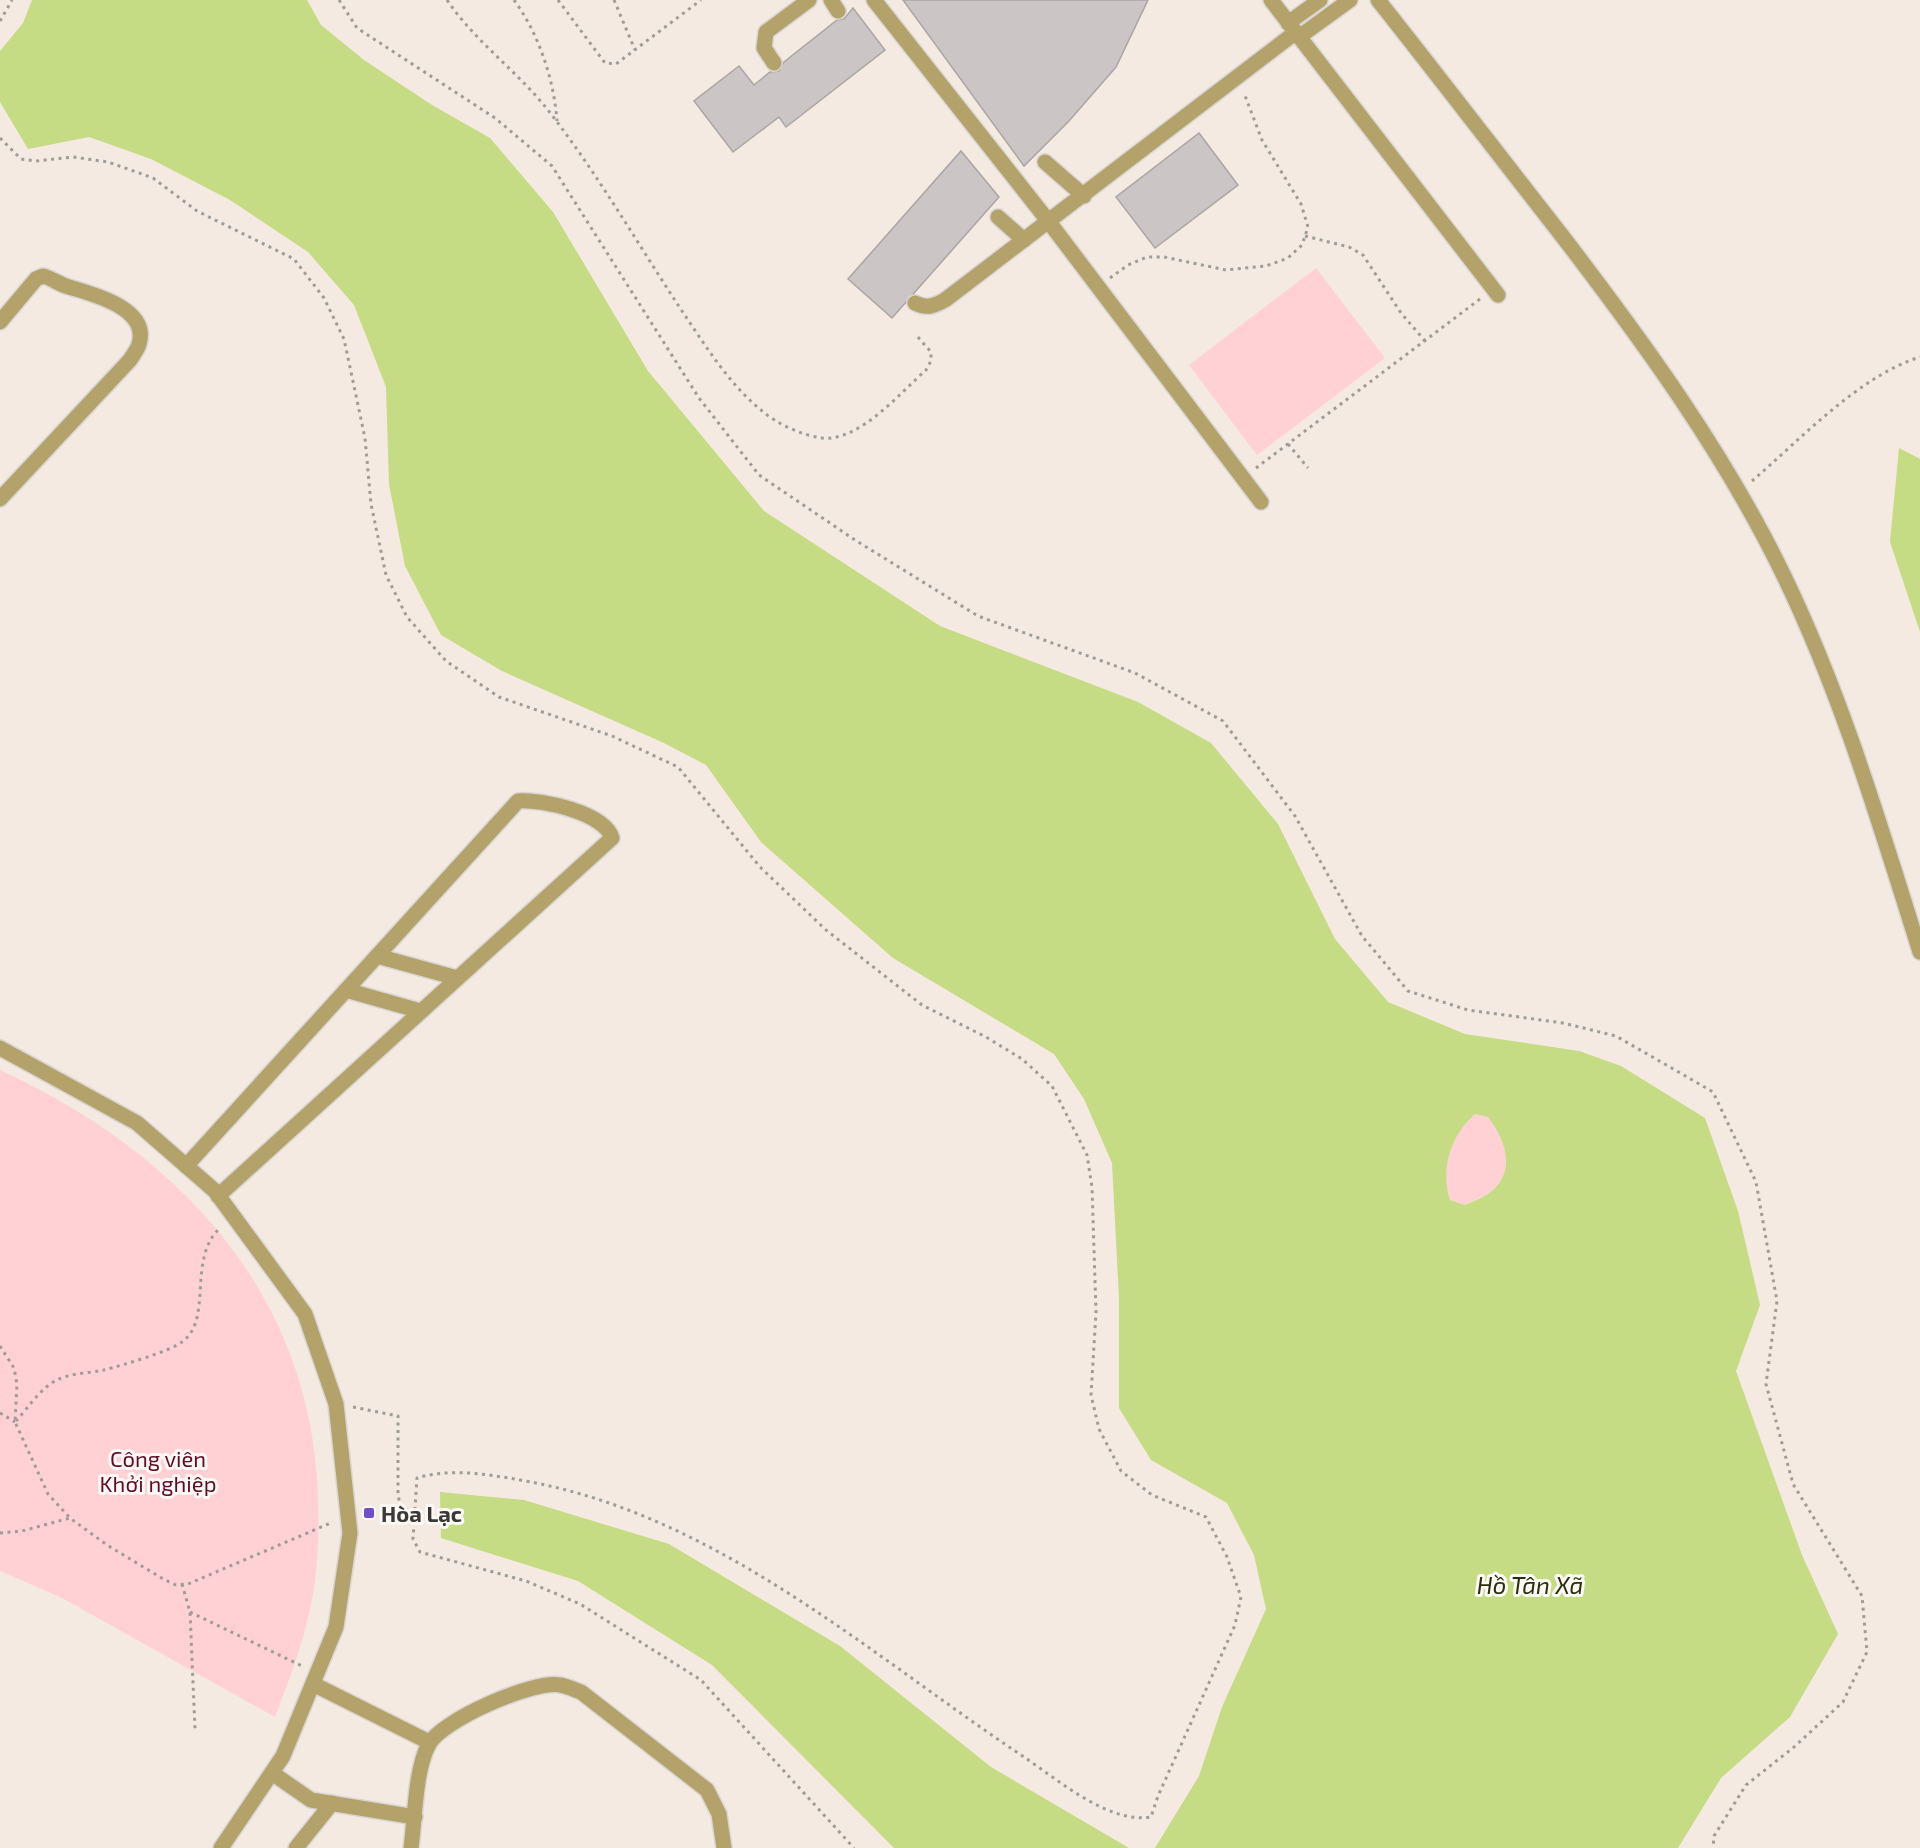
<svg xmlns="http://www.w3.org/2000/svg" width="1920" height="1848" font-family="'Exo 2',sans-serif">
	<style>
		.built { fill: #f4eae1 }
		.green { fill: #ffd1d5 }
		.water { fill: #c5db84; fill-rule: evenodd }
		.building { fill: #cbc6c5; stroke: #aaa5a4; stroke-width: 1.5 }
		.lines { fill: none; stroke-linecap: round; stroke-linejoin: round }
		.minor-casing { stroke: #d9d6d3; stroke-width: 18 }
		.path { stroke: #9e9c99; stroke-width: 3; stroke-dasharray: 3 4.5; stroke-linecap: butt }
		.minor { stroke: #b3a269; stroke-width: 15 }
		.poi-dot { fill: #704fc8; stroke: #fcf8f5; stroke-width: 2 }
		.labels { text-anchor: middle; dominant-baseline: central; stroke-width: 6; stroke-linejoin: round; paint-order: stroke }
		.park-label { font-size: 22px; fill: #600d23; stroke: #fcf8f5 }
		.poi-label { font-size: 22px; font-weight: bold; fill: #3a3937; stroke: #fcf8f5; text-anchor: start }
		.water-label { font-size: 24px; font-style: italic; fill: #29310c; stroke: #fcf8f5 }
	</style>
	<rect width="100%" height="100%" fill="#fcf8f5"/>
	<rect class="built" x="0" y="0" width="1920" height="1848"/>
	<g class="green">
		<path d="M1316 268 1385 358 1257 455 1189 365Z"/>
		<path d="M0 1070C171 1149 303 1282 317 1478 320 1523 319 1570 309 1614 301 1649 288 1683 275 1717L62 1598 0 1571Z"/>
		<path d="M1474 1114 1488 1116C1504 1138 1516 1167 1494 1189 1487 1196 1474 1200 1465 1205L1450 1200C1440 1168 1451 1137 1474 1114Z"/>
	</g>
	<g class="water">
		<path d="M32 0H307L321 25 364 60 432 105 490 138 553 212 648 371 764 511 940 626 1138 702 1211 743 1278 824 1335 939 1388 1002 1465 1034 1579 1051 1621 1066 1705 1118 1738 1211 1760 1305 1736 1371 1802 1555 1838 1634 1790 1717 1721 1778 1678 1848H1155L1199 1776 1222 1707 1266 1609 1254 1555 1227 1503 1151 1460 1119 1408V1298L1112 1163 1084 1099 1054 1054 893 958 761 842 706 765 664 743 502 671 441 635 405 566 389 484 386 387 354 305 308 252 230 200 151 159 89 137 28 149 0 102V51L23 23ZM1475 1114 1488 1117C1504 1138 1516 1167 1494 1189 1487 1196 1474 1201 1465 1205L1450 1200C1440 1169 1451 1135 1475 1114Z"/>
		<path d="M1899 448 1920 459V632L1890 542Z"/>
		<path d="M440 1492 524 1500 669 1544 840 1646 991 1767 1129 1848H894L712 1665 578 1581 441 1538Z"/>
	</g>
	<g class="building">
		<path d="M903 0H1148L1116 67 1069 121 1024 166Z"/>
		<path d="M853 8 885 50 786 127 779 117 733 152 694 101 739 66 754 85 770 72 779 71 784 62 837 20 844 19Z"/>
		<path d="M1199 133 1238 185 1155 248 1116 197Z"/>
		<path d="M961 151 999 197 892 318 848 279Z"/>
	</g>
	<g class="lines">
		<g class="minor-casing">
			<g id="minor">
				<path d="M831 0 838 11"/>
				<path d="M874 0 1049 222 1261 502"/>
				<path d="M1271 0 1498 295"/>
				<path d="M1378 0C1440 78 1501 158 1563 237 1645 344 1725 454 1784 576 1842 696 1880 825 1920 952"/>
				<path d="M1288 23 1320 0"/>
				<path d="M1299 37 1350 0"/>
				<path d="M774 63 764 48 766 32 809 0"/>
				<path d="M1045 162 1084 196"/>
				<path d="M998 217 1024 240"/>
				<path d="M915 303C927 309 934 306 945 300L1296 32"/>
				<path d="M0 322 36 279 43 276C52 278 60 285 69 287 92 294 150 308 139 344 138 349 133 355 130 360L0 499"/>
				<path d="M377 956 457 978"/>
				<path d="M346 990 420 1011"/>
				<path d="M0 1048 137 1123 215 1191 305 1314 336 1404 350 1533 336 1627 283 1756 221 1848"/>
				<path d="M186 1166 518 801C542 799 605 813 612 838L218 1196"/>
				<path d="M313 1684 429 1742"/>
				<path d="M272 1773 311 1800 415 1817"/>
				<path d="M296 1848 332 1803"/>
				<path d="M411 1848C415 1819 415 1769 429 1744 442 1720 533 1680 560 1685 567 1686 575 1690 581 1692L707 1790 719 1814 724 1848"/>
			</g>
		</g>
		<g class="path">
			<path d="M339 0 357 28 495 118 552 166 699 398 759 475 855 540 978 616 1135 673 1223 721 1295 816 1362 936 1408 991 1468 1010 1563 1023 1616 1036 1713 1092 1756 1182 1777 1301 1766 1384 1793 1484 1862 1596 1867 1652 1843 1702 1794 1747 1746 1785 1714 1836 1713 1848"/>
			<path d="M447 0C476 43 520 73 551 114 599 176 639 246 682 311 705 345 729 384 761 410 777 424 801 435 822 438 859 442 900 393 926 370L931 361V352L917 336"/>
			<path d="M514 0C539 34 554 80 557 121"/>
			<path d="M558 0 605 63 616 64 701 0"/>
			<path d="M614 0 635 50"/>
			<path d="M0 21 12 0"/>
			<path d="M0 138 21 159 36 161 73 157 108 162 153 178 197 211 294 259 324 298 344 339 365 438 371 504 386 575 407 617 446 661 499 697 612 736 678 767 760 867 826 930 922 1005 986 1037 1022 1059 1052 1086 1087 1155 1092 1187 1096 1312 1091 1395 1099 1429 1121 1471 1152 1495 1206 1517 1227 1557 1241 1597 1235 1625 1158 1796 1151 1817C1109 1824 1058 1780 1024 1757 865 1651 714 1513 520 1480 486 1474 450 1468 417 1478L413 1539 420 1552 526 1581 580 1604 701 1680 854 1848"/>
			<path d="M1305 236 1349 247 1363 255 1401 313 1425 341"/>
			<path d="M1110 278 1128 265 1147 257H1164L1226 270 1266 266 1288 258 1302 245 1308 227 1301 204 1262 140 1244 93"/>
			<path d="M1288 444 1308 468"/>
			<path d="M1256 468 1480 299"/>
			<path d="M1752 481C1801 439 1859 376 1920 357"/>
			<path d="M0 1346 14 1368 17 1384 15 1422 48 1494 70 1518 107 1545 165 1580 176 1585 188 1584 333 1522"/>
			<path d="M353 1407 398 1416V1493L400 1507 415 1512"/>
			<path d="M0 1413 15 1422"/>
			<path d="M16 1421C28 1408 42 1386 59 1379 73 1373 90 1373 104 1370 123 1365 168 1352 182 1342 214 1319 186 1258 221 1227"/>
			<path d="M0 1533 22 1531 70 1518"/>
			<path d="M182 1584 190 1612 195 1729"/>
			<path d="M190 1612 302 1666"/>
		</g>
		<use href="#minor" class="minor"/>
	</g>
	<rect class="poi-dot" x="363" y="1507" width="12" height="12" rx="3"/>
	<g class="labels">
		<g class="park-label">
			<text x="158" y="1458">Công viên<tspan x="158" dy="25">Khởi nghiệp</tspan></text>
		</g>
		<g class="poi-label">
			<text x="381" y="1513">Hòa Lạc</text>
		</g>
		<g class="water-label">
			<text x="1530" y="1584">Hồ Tân Xã</text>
		</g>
	</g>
</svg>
